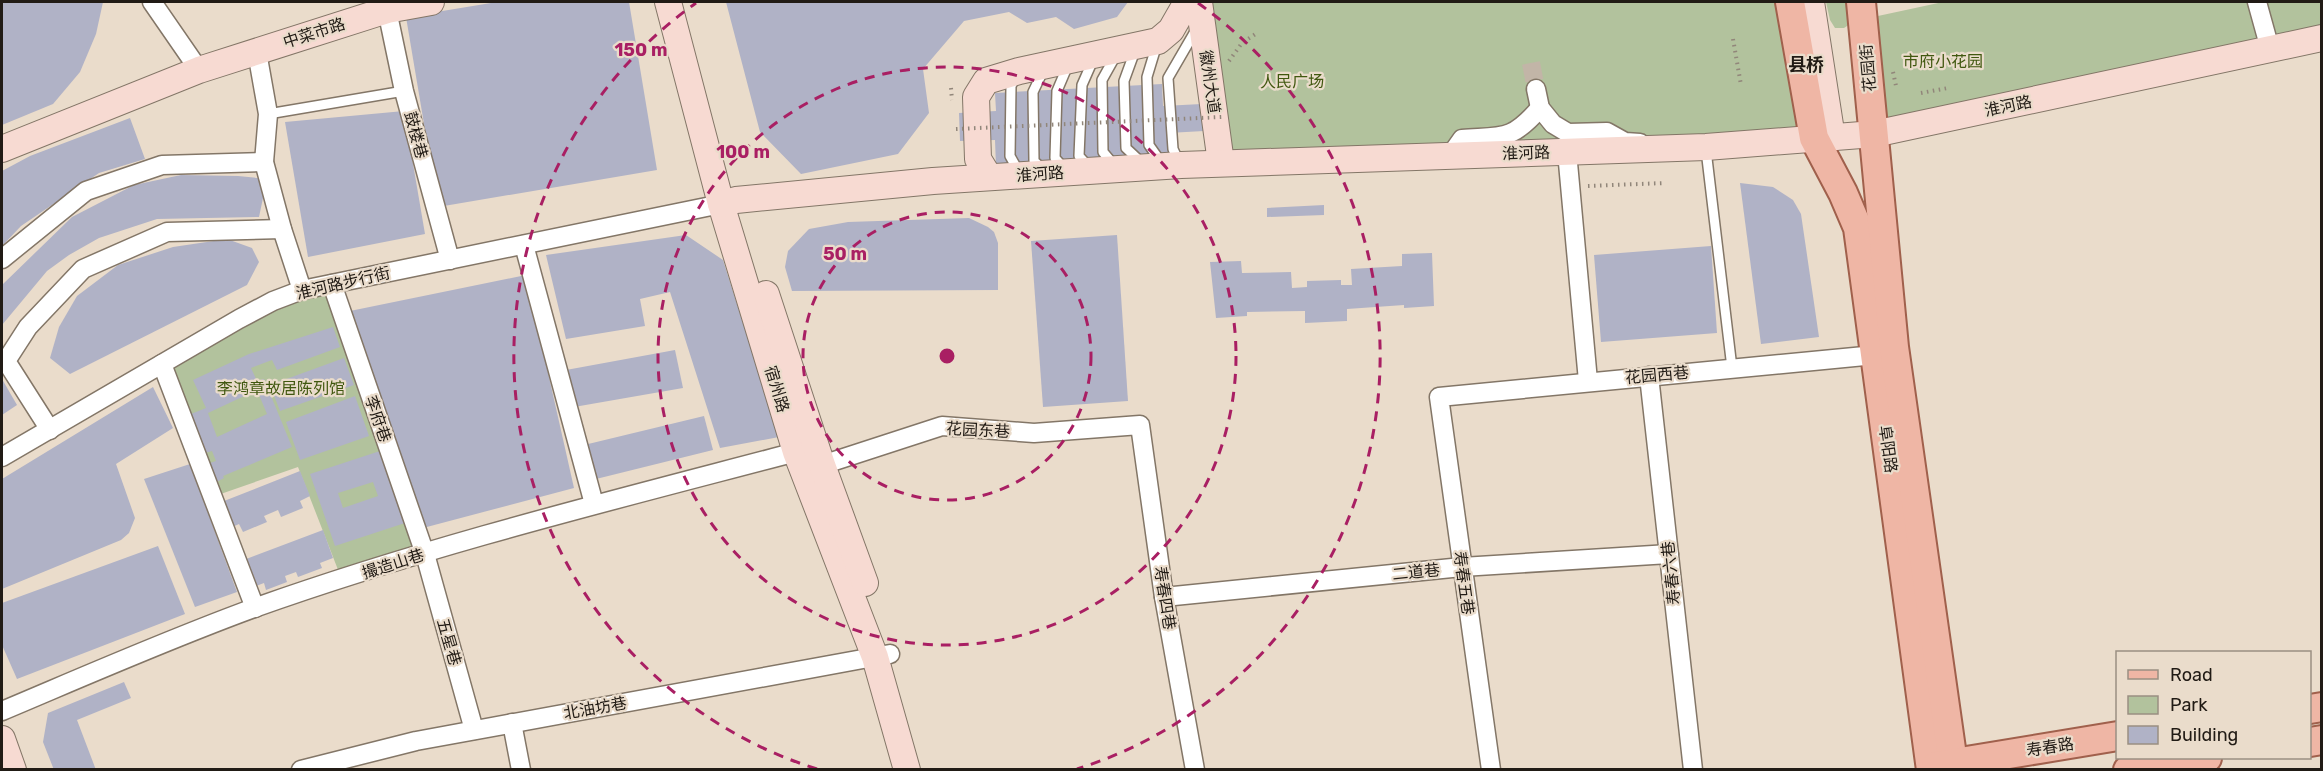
<svg xmlns="http://www.w3.org/2000/svg" width="2323" height="771" font-family="Rubik,'Noto Sans SC',sans-serif">
	<style>
		.green { fill: #b2c29d }
		.building { fill: #b0b2c6; fill-rule: evenodd }
		.lines { fill: none; stroke-linecap: round; stroke-linejoin: round }
		.street-tunnel { stroke: #c2b5a7; stroke-width: 18; stroke-dasharray: 18 9; stroke-linecap: butt }
		.lane-casing { stroke: #837667; stroke-width: 12 }
		.street-casing { stroke: #837667; stroke-width: 21 }
		.secondary-casing { stroke: #837667; stroke-width: 28 }
		.primary-casing { stroke: #a0604c; stroke-width: 32 }
		.path { stroke: #91867a; stroke-width: 4; stroke-dasharray: 1.5 4.5; stroke-linecap: butt }
		.lane { stroke: #fff; stroke-width: 9 }
		.street { stroke: #fff; stroke-width: 18 }
		.secondary { stroke: #f7dad2; stroke-width: 26 }
		.primary { stroke: #efb6a5; stroke-width: 28 }
		.path-bridge { stroke: #91867a; stroke-width: 4; stroke-dasharray: 1.5 4.5; stroke-linecap: butt }
		.ring { fill: none; stroke: #a91f63; stroke-width: 3; stroke-dasharray: 10 8 }
		.labels { text-anchor: middle; dominant-baseline: central; stroke-width: 4.5; stroke-linejoin: round; paint-order: stroke }
		.street-label { font-size: 16px; fill: #211b15; stroke: #eadccb }
		.park-label { font-size: 16px; fill: #415810; stroke: #eadccb }
		.neighbourhood-label { font-size: 18px; font-weight: bold; fill: #211b15; stroke: #eadccb }
		.centre { fill: #a91f63; stroke: #eadccb; stroke-width: 3 }
		.ring-label { font-size: 18px; text-anchor: middle; font-weight: bold; fill: #a91f63; stroke: #eadccb; stroke-width: 4.5; stroke-linejoin: round; paint-order: stroke }
	</style>
	<rect width="100%" height="100%" fill="#eadccb"/>
	<g class="green">
		<path d="M1199 2H1790L1814 138 1221 163Z"/>
		<path d="M1826 2H1849L1850 24 1844 28H1835L1830 20Z"/>
		<path d="M1943 2H2321L2322 38 1874 134 1864 19Z"/>
		<path d="M332 284 425 554 342 580 298 467 212 497 162 364 239 319Z"/>
	</g>
	<g class="building">
		<path d="M2 2H103L96 34 80 72 53 104 2 125Z"/>
		<path d="M497 2H629L657 170 438 207 406 17Z"/>
		<path d="M726 2H1128L1117 17 1074 29 1056 17 1027 23 1009 12 964 21 923 69 929 113 898 154 801 174 760 132Z"/>
		<path d="M1162 84 1163 106 1221 103 1222 130 1168 133 1169 156 996 166 995 140 960 141 959 113 996 111 995 93Z"/>
		<path d="M404 111 425 234 308 257 285 122Z"/>
		<path d="M130 118 145 159 99 173 21 226 2 246V171L30 156Z"/>
		<path d="M181 175 238 176 267 179 259 217 157 219 99 238 69 255 47 271 2 325V285L72 217 134 185Z"/>
		<path d="M1740 183 1773 187 1793 200 1801 214 1819 337 1761 344Z"/>
		<path d="M1324 205V215L1267 217V208Z"/>
		<path d="M969 218 988 227 994 232 998 243V290L792 291 785 267 788 251 809 229 848 222Z"/>
		<path d="M686 235 723 260 779 437 720 448 670 292 640 299 645 326 566 339 546 255Z"/>
		<path d="M1117 235 1128 401 1043 407 1031 241Z"/>
		<path d="M227 239 252 248 259 262 247 285 70 374 50 358 59 327 77 296 118 265 173 247Z"/>
		<path d="M1711 246 1717 333 1601 342 1594 255Z"/>
		<path d="M1432 253 1434 306 1404 308V305L1347 309V321L1305 323V311L1247 312V316L1216 318 1210 262 1241 261 1242 273 1291 272 1292 288 1307 287V281L1341 280V285H1352L1351 269 1402 266V254Z"/>
		<path d="M526 275 574 488 423 528 350 311Z"/>
		<path d="M333 327 340 347 277 370 272 360 251 368 257 381 264 379 292 447 223 476 224 478 213 484 204 465 216 461 212 451 202 454 186 416 206 408 193 380 249 354ZM257 390 267 414 217 437 208 413Z"/>
		<path d="M675 350 683 388 574 407 566 370Z"/>
		<path d="M344 358 354 385 280 411 270 385Z"/>
		<path d="M2 379 17 405 2 415Z"/>
		<path d="M153 387 173 428 116 464 135 518 129 533 121 540 2 589V479Z"/>
		<path d="M355 396 369 436 300 460 286 422Z"/>
		<path d="M704 416 713 450 592 480 584 445Z"/>
		<path d="M380 451 405 523 335 546 310 474ZM373 482 378 496 343 508 338 493Z"/>
		<path d="M190 464 237 592 195 607 144 479Z"/>
		<path d="M300 471 310 496 300 501 303 508 281 517 278 510 264 516 267 522 243 532 239 524 230 528 219 503Z"/>
		<path d="M323 530 333 558 320 563 322 568 298 577 296 572 285 576 287 582 266 590 264 583 251 588 241 561Z"/>
		<path d="M158 546 185 614 17 679 2 645V603Z"/>
		<path d="M124 682 131 698 77 720 96 770H54L43 742 48 713Z"/>
	</g>
	<g class="lines">
		<path class="street-tunnel" d="M1531 63 1536 89"/>
		<g class="lane-casing">
			<g id="lane">
				<path d="M1157 44 1147 77 1149 145 1161 162"/>
				<path d="M1136 48 1124 81 1126 148 1142 163"/>
				<path d="M1015 78 1011 86 1010 156 1019 172"/>
				<path d="M268 114 404 91"/>
				<path d="M1706 150 1732 368"/>
				<path d="M1180 164 1173 149 1168 78 1197 28"/>
				<path d="M1114 165 1103 152 1102 80 1116 55"/>
				<path d="M1064 168 1055 158 1057 91 1068 65"/>
				<path d="M1090 168 1079 156 1082 85 1093 60"/>
				<path d="M1043 169 1034 161 1033 92 1044 69"/>
			</g>
		</g>
		<g class="street-casing">
			<g id="street">
				<path d="M152 2 199 70"/>
				<path d="M2257 2 2270 49"/>
				<path d="M387 10 404 91 450 260"/>
				<path d="M257 52 268 114 264 162 282 229 302 290"/>
				<path d="M1536 89 1540 108 1553 124 1568 133 1607 132 1625 142 1640 143"/>
				<path d="M1567 152 1588 381"/>
				<path d="M1450 156 1462 139C1504 136 1511 141 1540 108"/>
				<path d="M524 245 594 504"/>
				<path d="M2 259 86 191 162 165 264 162"/>
				<path d="M332 284 425 554 474 730"/>
				<path d="M162 364 255 608"/>
				<path d="M1649 376 1693 770"/>
				<path d="M50 430 6 361 28 327 83 269 167 232 282 229"/>
				<path d="M2 457 239 319 273 301 302 290 721 204"/>
				<path d="M822 465 942 426 1034 433 1140 425 1164 597 1195 770"/>
				<path d="M1164 597 1462 567 1669 554"/>
				<path d="M2 711C85 676 169 639 254 608 431 545 614 500 796 452"/>
				<path d="M512 723 521 770"/>
				<path d="M301 770 416 741 890 654"/>
				<path d="M1491 770 1439 397 1875 355"/>
			</g>
		</g>
		<g class="secondary-casing">
			<g id="secondary">
				<path d="M668 2 721 204 796 452 875 657 907 770"/>
				<path d="M1199 2 1221 163"/>
				<path d="M1811 2 1832 138"/>
				<path d="M2 149 199 70 387 10 431 2"/>
				<path d="M989 177 978 159 976 97 986 81 1019 71 1158 41 1171 30 1187 2"/>
				<path d="M721 204 736 200 933 181 1181 165 1706 147 1874 134 2322 38"/>
				<path d="M766 294 822 465 865 583"/>
				<path d="M2 739 13 770"/>
			</g>
		</g>
		<g class="primary-casing">
			<g id="primary">
				<path d="M1790 2 1814 138 1843 193 1858 228 1931 770"/>
				<path d="M1861 2 1894 347 1954 770"/>
				<path d="M2310 709 2322 707"/>
				<path d="M2310 742 2322 740"/>
				<path d="M1936 766 2118 736"/>
				<path d="M2128 770 2207 758"/>
			</g>
		</g>
		<g class="path">
			<path d="M1733 39 1741 85"/>
			<path d="M1229 61 1242 43 1257 33"/>
			<path d="M1893 72 1896 86"/>
			<path d="M951 88 952 100"/>
			<path d="M1921 93 1948 88"/>
			<path d="M1588 186 1665 183"/>
		</g>
		<use href="#lane" class="lane"/>
		<use href="#street" class="street"/>
		<use href="#secondary" class="secondary"/>
		<use href="#primary" class="primary"/>
		<path class="path-bridge" d="M956 129 1222 117"/>
	</g>
	<g class="ring">
		<circle cx="947" cy="356" r="144"/>
		<circle cx="947" cy="356" r="289"/>
		<path d="M817 769A433 433 0 0 1 696 3M1198 3A433 433 0 0 1 1077 769"/>
	</g>
	<g class="labels">
		<g class="street-label">
			<text transform="translate(314 33) rotate(-18)">中菜市路</text>
			<text transform="translate(1868 68) rotate(-95)">花园街</text>
			<text transform="translate(1210 82) rotate(82)">徽州大道</text>
			<text transform="translate(2008 106) rotate(-12)">淮河路</text>
			<text transform="translate(416 135) rotate(75)">鼓楼巷</text>
			<text transform="translate(1526 153) rotate(-2)">淮河路</text>
			<text transform="translate(1040 174) rotate(-4)">淮河路</text>
			<text transform="translate(343 283) rotate(-13)">淮河路步行街</text>
			<text transform="translate(1657 375) rotate(-5)">花园西巷</text>
			<text transform="translate(777 389) rotate(73)">宿州路</text>
			<text transform="translate(378 419) rotate(71)">李府巷</text>
			<text transform="translate(978 430) rotate(3)">花园东巷</text>
			<text transform="translate(1888 449) rotate(82)">阜阳路</text>
			<text transform="translate(393 564) rotate(-18)">撮造山巷</text>
			<text transform="translate(1416 572) rotate(-6)">二道巷</text>
			<text transform="translate(1671 573) rotate(-96)">寿春六巷</text>
			<text transform="translate(1464 583) rotate(82)">寿春五巷</text>
			<text transform="translate(1165 598) rotate(81)">寿春四巷</text>
			<text transform="translate(449 642) rotate(74)">五星巷</text>
			<text transform="translate(595 708) rotate(-10)">北油坊巷</text>
			<text transform="translate(2050 747) rotate(-9)">寿春路</text>
		</g>
		<g class="park-label">
			<text x="1943" y="61">市府小花园</text>
			<text x="1292" y="81">人民广场</text>
			<text x="281" y="388">李鸿章故居陈列馆</text>
		</g>
		<g class="neighbourhood-label">
			<text x="1806" y="65">县桥</text>
		</g>
	</g>
	<circle cx="947" cy="356" r="9" class="centre"/>
	<g class="ring-label">
		<text x="641" y="56">150 m</text>
		<text x="743" y="158">100 m</text>
		<text x="845" y="260">50 m</text>
	</g>
	<rect width="2323" height="771" fill="none" stroke="#211b15" stroke-width="6"/>
	<rect x="2116" y="651" width="195" height="108" fill="#eadccb" stroke="#9a8f82" stroke-width="1.5"/>
	<rect x="2128" y="670" width="30" height="9" fill="#efb6a5" stroke="#9a8f82" stroke-width="1.5"/>
	<text x="2170" y="681" font-size="18" fill="#211b15">Road</text>
	<rect x="2128" y="696" width="30" height="18" fill="#b2c29d" stroke="#9a8f82" stroke-width="1.5"/>
	<text x="2170" y="711" font-size="18" fill="#211b15">Park</text>
	<rect x="2128" y="726" width="30" height="18" fill="#b0b2c6" stroke="#9a8f82" stroke-width="1.5"/>
	<text x="2170" y="741" font-size="18" fill="#211b15">Building</text>
</svg>
